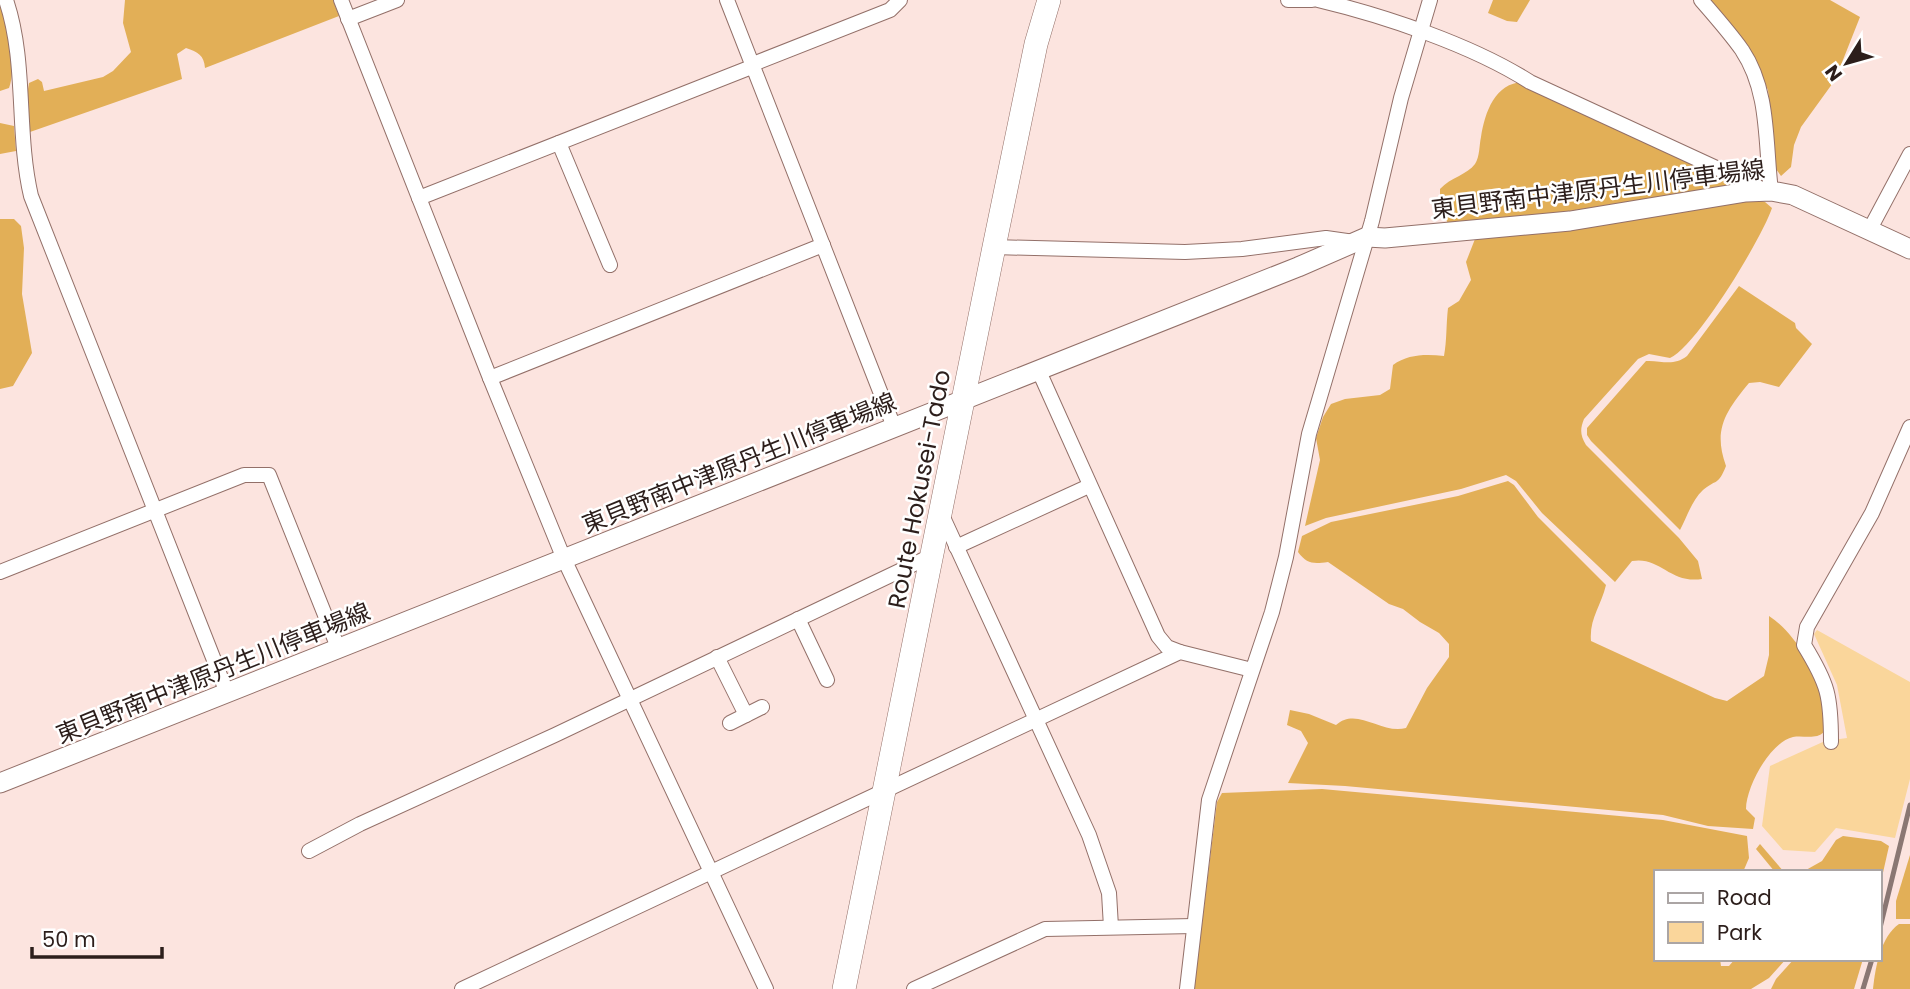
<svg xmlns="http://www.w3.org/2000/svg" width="1910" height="989" font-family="Poppins,'Noto Sans JP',sans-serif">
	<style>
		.green { fill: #fad69b }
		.forest { fill: #e2af57 }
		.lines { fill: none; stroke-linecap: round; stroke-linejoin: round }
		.street-casing { stroke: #937069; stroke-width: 16 }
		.secondary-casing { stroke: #937069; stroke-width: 21 }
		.primary-casing { stroke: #937069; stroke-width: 24 }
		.street { stroke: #fff; stroke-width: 14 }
		.secondary { stroke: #fff; stroke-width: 19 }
		.primary { stroke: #fff; stroke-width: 23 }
		.rail { stroke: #8a7773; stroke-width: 5 }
		.labels { text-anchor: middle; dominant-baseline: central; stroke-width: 5; stroke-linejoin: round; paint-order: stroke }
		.street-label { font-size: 24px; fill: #2c1e1b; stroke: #fff }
	</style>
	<rect width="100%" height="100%" fill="#fce4df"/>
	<path class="green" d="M1817 630 1910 682V779L1895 838 1836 828 1815 852 1783 850 1762 826 1770 766 1825 741 1847 738 1837 685 1814 634Z"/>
	<g class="forest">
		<path d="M125 0H333L339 16 205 68C204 55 198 52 186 48L177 54 182 79 30 132 27 95 29 83 38 79 42 82 44 91 103 77 113 71 131 52 123 23Z"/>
		<path d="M1493 0H1530L1517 22 1507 21 1488 13Z"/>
		<path d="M1710 0H1830L1860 17 1835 80 1801 127 1794 145 1791 167 1781 176 1776 169 1768 90 1749 52Z"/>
		<path d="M0 2C8 23 17 67 9 88L0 91Z"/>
		<path d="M1523 82 1744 184 1459 228 1448 224 1440 205V189C1451 177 1467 175 1475 164 1480 156 1479 146 1481 137 1485 112 1495 83 1523 82Z"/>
		<path d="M0 123 14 126 16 151 0 154Z"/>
		<path d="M1751 198 1765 202 1772 208C1762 238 1697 346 1670 358L1649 354 1638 359 1584 419C1580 429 1580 435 1586 445L1679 538 1698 561 1702 579C1670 584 1660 556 1632 561L1615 582 1542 513 1516 481 1506 475 1461 489 1326 518 1305 526 1320 460 1316 438 1323 417 1331 404 1345 399 1380 395 1390 389 1393 365C1408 354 1426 354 1444 356 1447 340 1446 325 1448 308L1459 301 1471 280 1466 262 1475 239Z"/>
		<path d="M0 219H14L21 226 24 248 22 294 32 353 13 386 0 389Z"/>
		<path d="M1739 286 1795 323 1796 328 1812 344 1779 387 1760 382 1749 383C1725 412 1713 430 1726 466 1718 486 1716 479 1703 490 1692 500 1687 517 1680 530L1591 441 1587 435V428L1646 361C1661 360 1673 367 1687 356Z"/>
		<path d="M1508 481 1514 485 1538 517 1606 585C1601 606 1589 619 1591 641L1715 698 1727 701 1764 676 1769 655V616C1783 625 1796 641 1804 655 1811 668 1833 720 1824 732 1816 740 1803 735 1793 737 1770 742 1746 787 1746 809L1755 818 1753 829 1708 826 1663 815 1345 786 1288 783 1308 743 1301 731 1287 725 1290 710 1309 714 1336 725C1357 706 1382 735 1406 728L1427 688 1449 657V644L1439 633 1420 622 1403 609 1389 604 1328 562C1313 564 1307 564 1298 552L1302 536 1331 522 1458 496Z"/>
		<path d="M1322 789 1663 820 1747 836 1749 858 1743 872H1656V959H1720L1721 966H1729L1735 959H1786L1769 978 1751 989H1194L1217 802 1222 793Z"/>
		<path d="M1843 836 1881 841 1889 846 1880 886V872H1806V870L1822 861 1836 840Z"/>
		<path d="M1760 844 1784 872H1775L1756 849Z"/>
		<path d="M1910 855V919H1896V901Z"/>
		<path d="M1899 924H1910V989H1873C1875 968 1881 936 1899 924Z"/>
		<path d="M1794 959H1863L1854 989H1771L1776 979Z"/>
	</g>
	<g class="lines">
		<g class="street-casing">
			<g id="street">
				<path d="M6 0C27 62 16 132 31 196L227 693"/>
				<path d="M341 0 490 378 564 559 766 989"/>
				<path d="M727 0 894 427"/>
				<path d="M1288 0H1312"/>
				<path d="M1318 0C1385 16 1472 45 1530 82L1762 189"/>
				<path d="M1701 0C1715 16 1730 33 1742 50 1770 92 1765 144 1771 191"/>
				<path d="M348 19 397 0"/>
				<path d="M753 64 890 10 900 0"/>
				<path d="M559 143 610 265"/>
				<path d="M419 198 754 66"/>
				<path d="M1870 229 1910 154"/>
				<path d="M994 247 1185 252 1242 249 1326 238 1354 242"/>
				<path d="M1038 369 1158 636 1167 647 1180 652"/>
				<path d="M490 378 823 245"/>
				<path d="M941 513 1089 835 1109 893 1111 927"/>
				<path d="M956 547 1089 486"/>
				<path d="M0 572 244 475H269L339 650"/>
				<path d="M798 619 827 680"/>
				<path d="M717 657 746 715"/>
				<path d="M730 723 762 707"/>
				<path d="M1831 742C1831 696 1828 684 1804 645L1807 627 1872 513 1910 427"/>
				<path d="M309 851 360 824 555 735 933 555"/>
				<path d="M462 989 1180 652 1252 670"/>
				<path d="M914 989 1045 929 1194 926"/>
				<path d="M1187 989 1209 800 1272 612 1286 557 1309 434 1372 221 1401 98 1430 0"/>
			</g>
		</g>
		<g class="secondary-casing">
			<path id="secondary" d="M0 783 1298 267 1367 237 1385 238 1570 221 1746 192 1771 191 1793 195 1910 249"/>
		</g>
		<g class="primary-casing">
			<path id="primary" d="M844 989 994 247 1036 44 1049 0"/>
		</g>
		<use href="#street" class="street"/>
		<use href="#secondary" class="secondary"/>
		<use href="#primary" class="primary"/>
		<g class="rail">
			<path d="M1880 928 1910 805"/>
			<path d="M1863 989 1872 959"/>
		</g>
	</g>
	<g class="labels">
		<g class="street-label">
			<text transform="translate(1598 189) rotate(-7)">東貝野南中津原丹生川停車場線</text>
			<text transform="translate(739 463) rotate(-22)">東貝野南中津原丹生川停車場線</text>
			<text transform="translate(919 489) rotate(-79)">Route Hokusei-Tado</text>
			<text transform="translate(213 673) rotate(-22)">東貝野南中津原丹生川停車場線</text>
		</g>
	</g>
	<rect x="1654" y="870" width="228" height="91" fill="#ffffff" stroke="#aba5a4" stroke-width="2"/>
	<rect x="1668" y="893" width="35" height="10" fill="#ffffff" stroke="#aba5a4" stroke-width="2"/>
	<text x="1717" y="905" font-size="21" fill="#2c1e1b">Road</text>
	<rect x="1668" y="922" width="35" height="21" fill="#fad69b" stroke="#aba5a4" stroke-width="2"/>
	<text x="1717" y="940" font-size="21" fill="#2c1e1b">Park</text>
	<g transform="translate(1847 63) rotate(233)" stroke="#ffffff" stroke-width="5" paint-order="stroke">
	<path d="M0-5L12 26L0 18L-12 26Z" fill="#2c1e1b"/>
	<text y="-10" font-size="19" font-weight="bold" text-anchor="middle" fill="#2c1e1b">N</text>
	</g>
	<path d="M32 947v10h130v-10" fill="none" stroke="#2c1e1b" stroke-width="3.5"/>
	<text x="42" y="947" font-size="21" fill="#2c1e1b" stroke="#ffffff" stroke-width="5" paint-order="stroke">50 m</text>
</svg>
